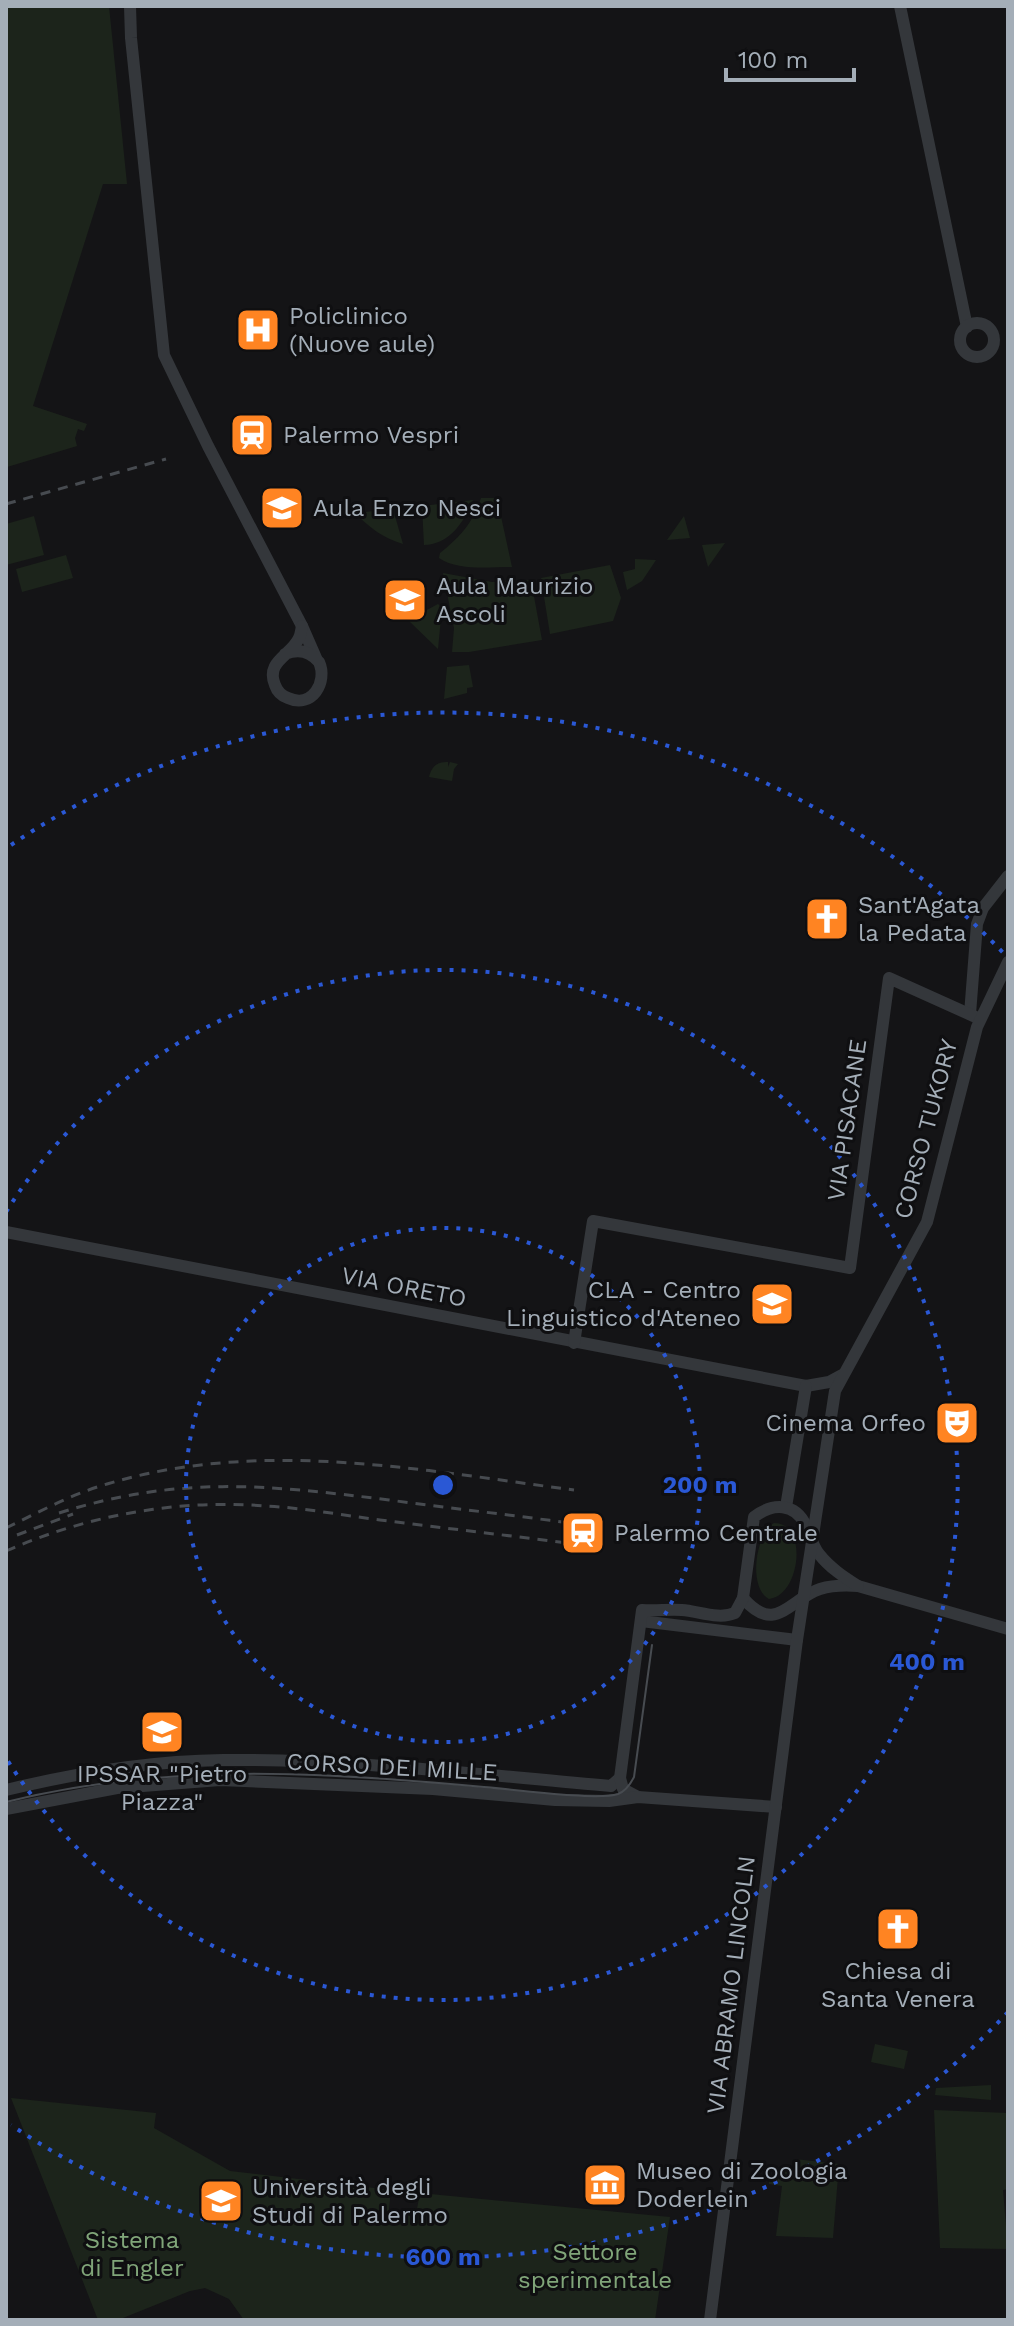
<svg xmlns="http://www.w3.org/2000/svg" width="1014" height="2326" font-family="'Work Sans',sans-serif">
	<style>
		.green { fill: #1c241b }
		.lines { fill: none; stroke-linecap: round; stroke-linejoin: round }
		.tertiary { stroke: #34373b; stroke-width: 12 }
		.tram { stroke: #474b50; stroke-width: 2 }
		.rail { stroke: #474b50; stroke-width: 3; stroke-dasharray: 10 8; stroke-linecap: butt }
		.ring { fill: none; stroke: #2a58d5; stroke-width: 4; stroke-dasharray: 4 8 }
		.labels { text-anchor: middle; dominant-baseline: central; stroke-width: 6; stroke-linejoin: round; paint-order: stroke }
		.poi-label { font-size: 24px; fill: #a4aeb8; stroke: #0f0f11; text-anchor: start }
		.street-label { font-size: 24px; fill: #a4aeb8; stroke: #0f0f11 }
		.park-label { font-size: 24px; fill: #80a579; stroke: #0f0f11 }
		.centre { fill: #2a58d5; stroke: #0f0f11; stroke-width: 4 }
		.ring-label { font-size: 24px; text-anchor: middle; font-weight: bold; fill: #2a58d5; stroke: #0f0f11; stroke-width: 6; stroke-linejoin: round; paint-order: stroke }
	</style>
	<rect width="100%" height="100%" fill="#141416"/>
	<g class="green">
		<path d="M6 6H109L127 184H103L33 406 87 424 84 431 78 429 75 438 77 446 7 467 8 489 6 490Z"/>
		<path d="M481 498H497L512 567C489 567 458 571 439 558L440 553C460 537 473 523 481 498Z"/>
		<path d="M473 500C464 521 451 544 424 545L422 506Z"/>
		<path d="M393 509 403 544C383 538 370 528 355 513Z"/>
		<path d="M34 516 44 555 6 565V524Z"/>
		<path d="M684 516 690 538 667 540Z"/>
		<path d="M725 543 708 567 702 545Z"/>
		<path d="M66 555 73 578 22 592 16 569Z"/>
		<path d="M635 559 656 560 642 581 627 590 623 572 635 569Z"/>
		<path d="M610 565 621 598 613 621 550 634 541 578Z"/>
		<path d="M443 573 492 582 531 580 542 640 469 652H452L454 628Z"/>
		<path d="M438 604 442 608 438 649 408 620Z"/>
		<path d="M469 665 473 687 467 688V693L444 699 447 667Z"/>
		<path d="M448 762V767L450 762 458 764 454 769 452 781 429 777C431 767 438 761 448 762Z"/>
		<path d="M774 1523C809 1523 800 1596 769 1599 748 1588 755 1535 774 1523Z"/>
		<path d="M875 2044 908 2051 904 2069 871 2062Z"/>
		<path d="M991 2085V2100L935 2095 936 2088Z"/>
		<path d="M11 2098 156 2113 154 2128 230 2171 391 2190 389 2209 416 2214 420 2193 670 2217 655 2320H244L229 2299 205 2288 190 2291 118 2320H98Z"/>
		<path d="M934 2110 1008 2113V2189L1003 2190 1008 2249 940 2248Z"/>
		<path d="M795 2159 839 2164 833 2238 776 2236 782 2186 769 2184V2179L761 2178 762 2174 776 2176 779 2168 791 2172Z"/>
	</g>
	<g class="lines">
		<g class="tertiary">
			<path d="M130 6 131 38 164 355 208 446 302 626 316 658"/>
			<path d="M900 6 967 327"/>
			<circle cx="977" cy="340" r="17"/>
			<path d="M285 654C299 648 310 651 319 662 328 682 312 709 288 698 282 696 277 691 275 685 265 661 291 656 299 638 301 634 301 630 302 626"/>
			<path d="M970 1014 977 924 983 908 1008 876"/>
			<path d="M6 1232 806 1386 829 1382 842 1375"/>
			<path d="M574 1343 593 1221 850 1268 889 978 980 1019"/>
			<path d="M786 1507 806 1386"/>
			<path d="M743 1598C776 1636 789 1599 820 1589 833 1585 845 1585 858 1586L1008 1629"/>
			<path d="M641 1621 797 1640"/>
			<path d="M6 1790C76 1773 150 1761 223 1760 352 1759 482 1775 611 1786L620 1778"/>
			<path d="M638 1797 623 1789 620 1778 642 1610C656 1611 669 1609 682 1610 698 1611 719 1620 735 1613L743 1598 754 1517C772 1503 795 1502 806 1526 811 1536 812 1545 819 1554 830 1568 844 1577 858 1586"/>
			<path d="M6 1809 117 1788 220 1780 433 1789 555 1800 609 1801 638 1797 776 1807"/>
			<path d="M710 2320 797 1640 835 1391 927 1222 977 1027 1008 962"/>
		</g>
		<path class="tram" d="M6 1802C165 1762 323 1772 484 1787 511 1789 596 1801 618 1794 626 1791 630 1785 634 1777L652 1645"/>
		<g class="rail">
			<path d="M6 504 166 459"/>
			<path d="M59 1513C179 1475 268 1485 389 1500 450 1508 510 1515 570 1523"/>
			<path d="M6 1528C39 1512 72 1494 107 1484 260 1438 420 1470 574 1490"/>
			<path d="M17 1535 73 1514"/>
			<path d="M6 1551C88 1515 177 1499 266 1506 304 1508 342 1515 380 1520 443 1528 505 1535 567 1543"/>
		</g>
	</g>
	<g class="ring">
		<circle cx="443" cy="1485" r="257"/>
		<path d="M6 1212A515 515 0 1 1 6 1758"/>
		<path d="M1008 2012A772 772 0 0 1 11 2125M11 845A772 772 0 0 1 1008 958"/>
	</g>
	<defs>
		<g id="hospital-square" transform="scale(2.3)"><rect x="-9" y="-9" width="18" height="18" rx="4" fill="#ff8422" stroke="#0f0f11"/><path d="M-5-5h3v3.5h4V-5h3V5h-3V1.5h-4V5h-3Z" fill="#fff"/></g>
		<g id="station-square" transform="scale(2.3)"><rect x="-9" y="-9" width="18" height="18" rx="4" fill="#ff8422" stroke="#0f0f11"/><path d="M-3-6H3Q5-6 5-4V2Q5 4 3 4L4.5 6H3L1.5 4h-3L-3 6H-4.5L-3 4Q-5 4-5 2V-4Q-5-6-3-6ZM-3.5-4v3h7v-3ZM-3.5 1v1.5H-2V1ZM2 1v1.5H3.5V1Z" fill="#fff"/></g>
		<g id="university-square" transform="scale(2.3)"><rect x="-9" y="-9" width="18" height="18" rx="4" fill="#ff8422" stroke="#0f0f11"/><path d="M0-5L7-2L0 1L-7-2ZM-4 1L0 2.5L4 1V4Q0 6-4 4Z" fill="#fff"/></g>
		<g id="church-square" transform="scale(2.3)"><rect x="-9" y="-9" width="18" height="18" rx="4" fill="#ff8422" stroke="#0f0f11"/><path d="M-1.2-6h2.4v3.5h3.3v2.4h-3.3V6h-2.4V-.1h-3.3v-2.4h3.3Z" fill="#fff"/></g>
		<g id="theatre-square" transform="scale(2.3)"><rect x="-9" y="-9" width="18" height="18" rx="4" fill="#ff8422" stroke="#0f0f11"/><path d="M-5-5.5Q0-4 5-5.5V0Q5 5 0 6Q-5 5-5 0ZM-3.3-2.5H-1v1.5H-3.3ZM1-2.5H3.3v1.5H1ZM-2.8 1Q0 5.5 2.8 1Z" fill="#fff"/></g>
		<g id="museum-square" transform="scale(2.3)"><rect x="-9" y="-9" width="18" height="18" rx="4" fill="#ff8422" stroke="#0f0f11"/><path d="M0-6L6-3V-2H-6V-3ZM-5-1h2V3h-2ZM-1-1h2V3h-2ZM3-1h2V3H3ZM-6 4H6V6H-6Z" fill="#fff"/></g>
	</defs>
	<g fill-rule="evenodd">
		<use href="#hospital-square" x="258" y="330"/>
		<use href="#station-square" x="252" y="435"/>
		<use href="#university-square" x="282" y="508"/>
		<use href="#university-square" x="405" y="600"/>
		<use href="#church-square" x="827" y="919"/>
		<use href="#university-square" x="772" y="1304"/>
		<use href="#theatre-square" x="957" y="1423"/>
		<use href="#station-square" x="583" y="1533"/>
		<use href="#university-square" x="162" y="1732"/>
		<use href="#church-square" x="898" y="1929"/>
		<use href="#museum-square" x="605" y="2185"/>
		<use href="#university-square" x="221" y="2201"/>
	</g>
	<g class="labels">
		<g class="poi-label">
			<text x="289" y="316">Policlinico<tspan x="289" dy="28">(Nuove aule)</tspan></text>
			<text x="283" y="435">Palermo Vespri</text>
			<text x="313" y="508">Aula Enzo Nesci</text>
			<text x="436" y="586">Aula Maurizio<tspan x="436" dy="28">Ascoli</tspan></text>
			<text x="858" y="905">Sant'Agata<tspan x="858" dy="28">la Pedata</tspan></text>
			<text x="741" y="1290" text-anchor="end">CLA - Centro<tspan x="741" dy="28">Linguistico d'Ateneo</tspan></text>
			<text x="926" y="1423" text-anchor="end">Cinema Orfeo</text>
			<text x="614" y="1533">Palermo Centrale</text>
			<text x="162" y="1774" text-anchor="middle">IPSSAR "Pietro<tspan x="162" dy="28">Piazza"</tspan></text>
			<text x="898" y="1971" text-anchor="middle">Chiesa di<tspan x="898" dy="28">Santa Venera</tspan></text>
			<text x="636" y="2171">Museo di Zoologia<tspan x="636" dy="28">Doderlein</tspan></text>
			<text x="252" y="2187">Università degli<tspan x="252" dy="28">Studi di Palermo</tspan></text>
		</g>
		<g class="street-label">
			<text transform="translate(847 1120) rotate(-82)">VIA PISACANE</text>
			<text transform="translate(926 1129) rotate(-75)">CORSO TUKORY</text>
			<text transform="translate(404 1287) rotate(11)">VIA ORETO</text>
			<text transform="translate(392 1767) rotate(3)">CORSO DEI MILLE</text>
			<text transform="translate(731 1985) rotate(-83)">VIA ABRAMO LINCOLN</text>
		</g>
		<g class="park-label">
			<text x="132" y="2240">Sistema<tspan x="132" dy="28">di Engler</tspan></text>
			<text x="595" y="2252">Settore<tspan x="595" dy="28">sperimentale</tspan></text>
		</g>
	</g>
	<circle cx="443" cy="1485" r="12" class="centre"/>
	<g class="ring-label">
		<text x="700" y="1493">200 m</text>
		<text x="927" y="1670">400 m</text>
		<text x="443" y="2265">600 m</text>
	</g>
	<rect width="1014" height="2326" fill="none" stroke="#a4aeb8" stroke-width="16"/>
	<path d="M726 68v12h128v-12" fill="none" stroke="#a4aeb8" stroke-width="4"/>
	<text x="738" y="68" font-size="24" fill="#a4aeb8" stroke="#0f0f11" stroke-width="6" paint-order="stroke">100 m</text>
</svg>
